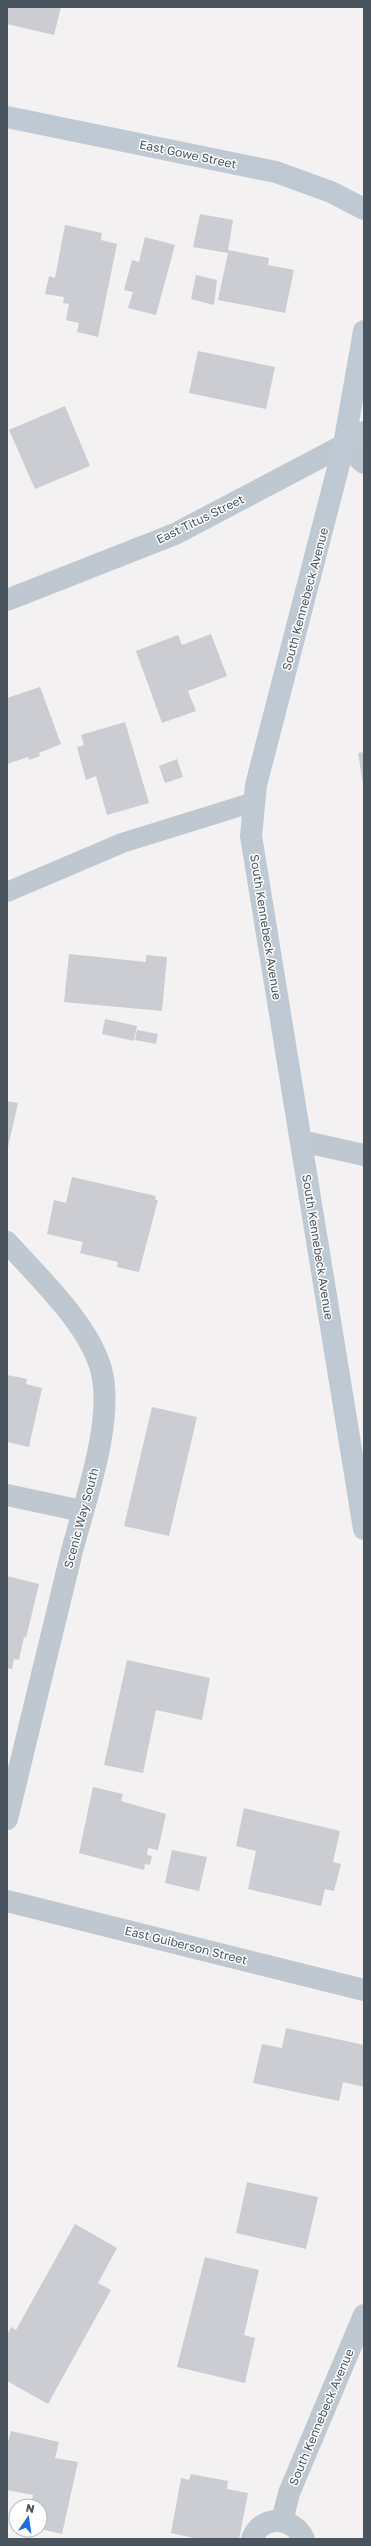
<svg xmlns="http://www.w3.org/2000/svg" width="371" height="2546" font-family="'Golos Text',sans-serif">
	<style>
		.building { fill: #cbcdd3 }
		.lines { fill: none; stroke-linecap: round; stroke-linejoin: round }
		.lane { stroke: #bfc8d0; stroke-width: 20 }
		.street { stroke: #bfc8d0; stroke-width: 22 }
		.secondary { stroke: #bfc9d4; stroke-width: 22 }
		.labels { text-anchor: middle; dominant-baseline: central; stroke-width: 3; stroke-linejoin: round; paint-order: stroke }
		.street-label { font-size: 12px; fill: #49545f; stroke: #fff }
	</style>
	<rect width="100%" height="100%" fill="#f3f1f1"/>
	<g class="building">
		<path d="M7 7H61L54 35 7 24Z"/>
		<path d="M200 214 233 220 228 250 269 258 268 265 294 270 285 313 218 300 228 253 193 247Z"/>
		<path d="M65 225 102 233 101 240 117 244 98 337 77 332 79 323 66 320 69 304 63 303 64 297 45 294 49 276 55 278Z"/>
		<path d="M145 237 175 245 156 315 128 308 133 292 124 290 132 260 139 262Z"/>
		<path d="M196 275 217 280 214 305 191 299Z"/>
		<path d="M198 351 275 367 266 409 189 393Z"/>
		<path d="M65 406 90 466 35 489 9 430Z"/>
		<path d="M211 634 227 676 188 691 196 711 162 723 136 651 178 635 182 645Z"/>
		<path d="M40 687 61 744 39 753 40 756 29 760 28 757 7 764V698Z"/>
		<path d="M125 722 149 803 107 815 96 776 86 780 77 747 84 745 81 735Z"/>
		<path d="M364 752V784H363L358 753Z"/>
		<path d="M177 759 183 777 165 783 159 766Z"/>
		<path d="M69 954 146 962V955L167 957 162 1011 64 1002Z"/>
		<path d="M105 1019 137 1026 134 1041 102 1034Z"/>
		<path d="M137 1030 158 1034 156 1044 135 1040Z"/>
		<path d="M7 1101 18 1103 8 1147H7Z"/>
		<path d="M72 1177 156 1196 155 1200H158L139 1272 117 1267 118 1262 80 1253 83 1242 47 1234 54 1200 66 1203Z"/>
		<path d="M7 1375 27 1379 26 1384 42 1388 29 1447 7 1442Z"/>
		<path d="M152 1407 197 1417 169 1536 124 1526Z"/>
		<path d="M7 1576 39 1584 26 1638 24 1637 19 1660 14 1659 12 1669 7 1668Z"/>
		<path d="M127 1660 210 1678 202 1720 156 1710 143 1773 104 1765Z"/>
		<path d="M93 1787 123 1794 121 1801 166 1814 158 1850 148 1848 147 1855 152 1856 150 1865 145 1864 144 1870 79 1853Z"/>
		<path d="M244 1808 340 1831 333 1862 341 1864 334 1891 325 1889 321 1906 248 1889 256 1851 236 1846Z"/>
		<path d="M172 1850 207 1857 199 1891 165 1883Z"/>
		<path d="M286 2028 364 2045V2087L343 2082 339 2101 253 2083 262 2044 282 2048Z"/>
		<path d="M247 2182 318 2197 306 2249 236 2233Z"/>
		<path d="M75 2224 117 2248 98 2283 111 2290 48 2404 7 2381V2335L11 2327 16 2330Z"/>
		<path d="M205 2257 259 2270 244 2335 255 2338 245 2383 177 2367Z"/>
		<path d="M11 2431 59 2442 55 2458 78 2462 62 2534 40 2529V2506H31L33 2495 7 2490V2446Z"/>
		<path d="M191 2474 228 2481 227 2489 248 2493 239 2539H198L171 2533 181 2478 189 2480Z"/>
	</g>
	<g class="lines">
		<path class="lane" d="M7 892 122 843 254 802"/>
		<g class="street">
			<path d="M344 445 364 463"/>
			<path d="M7 600 175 534 344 445 364 432"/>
			<path d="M301 1141 364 1155"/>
			<path d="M7 1242C38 1277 88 1323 101 1369 115 1421 84 1503 71 1555 50 1643 28 1731 7 1819"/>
			<path d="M7 1495 82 1511"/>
			<path d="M7 1901 364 1990"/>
			<path d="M282 2521 289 2493 364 2315"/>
			<path d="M252 2539C262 2513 294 2517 304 2539"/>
		</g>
		<g class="secondary">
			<path d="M7 117 276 172 331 192 364 209"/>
			<path d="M364 331 344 445 256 785 251 836 364 1529"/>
		</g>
	</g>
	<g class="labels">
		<g class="street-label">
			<text transform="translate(188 154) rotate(12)">East Gowe Street</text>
			<text transform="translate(200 519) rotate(-26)">East Titus Street</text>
			<text transform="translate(305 599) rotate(-75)">South Kennebeck Avenue</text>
			<text transform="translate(266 927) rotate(81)">South Kennebeck Avenue</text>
			<text transform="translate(318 1247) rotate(81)">South Kennebeck Avenue</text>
			<text transform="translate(81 1518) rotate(-75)">Scenic Way South</text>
			<text transform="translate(186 1945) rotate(14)">East Guiberson Street</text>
			<text transform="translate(321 2417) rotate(-67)">South Kennebeck Avenue</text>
		</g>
	</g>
	<rect width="371" height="2546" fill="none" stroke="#49545f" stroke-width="16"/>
	<g transform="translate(28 2518) rotate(13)"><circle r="19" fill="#ffffff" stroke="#b6bbbf"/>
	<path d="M0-3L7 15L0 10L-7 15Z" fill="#1b6ce3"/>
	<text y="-6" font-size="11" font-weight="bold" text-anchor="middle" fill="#49545f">N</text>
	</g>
</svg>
